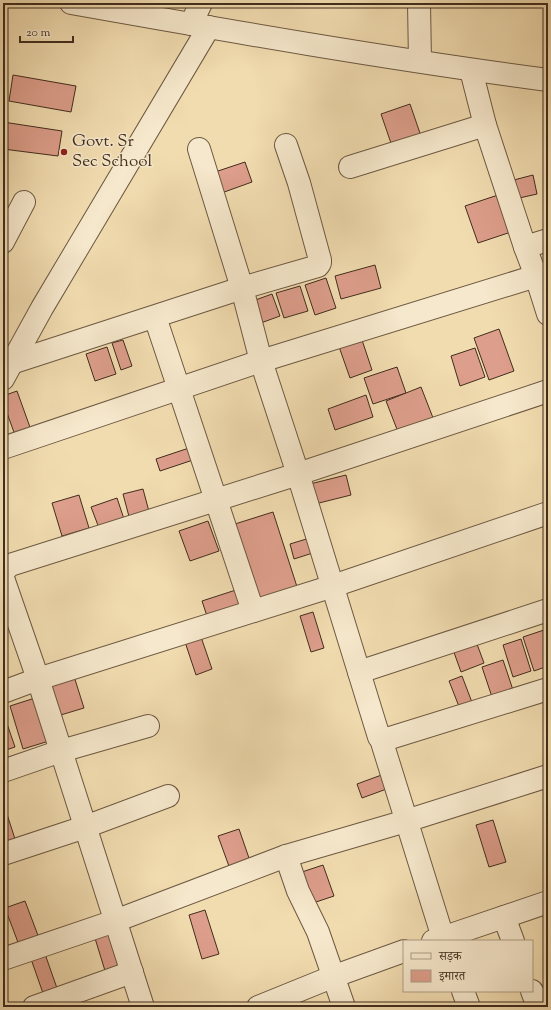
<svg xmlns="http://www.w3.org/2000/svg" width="551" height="1010" font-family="'Sorts Mill Goudy','Noto Serif Devanagari',serif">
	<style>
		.building { fill: #dd9e8b; stroke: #412d1d }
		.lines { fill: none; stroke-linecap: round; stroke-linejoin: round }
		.minor-casing { stroke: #6d5942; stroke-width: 24 }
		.minor { stroke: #f6e8cc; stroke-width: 22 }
		.poi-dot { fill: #8f2418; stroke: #f6e8cc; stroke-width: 1.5 }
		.labels { text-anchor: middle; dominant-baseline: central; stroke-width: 3; stroke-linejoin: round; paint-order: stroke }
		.poi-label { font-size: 17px; fill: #412d1d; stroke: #f6e8cc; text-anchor: start }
	</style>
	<rect width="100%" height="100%" fill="#f1dcb0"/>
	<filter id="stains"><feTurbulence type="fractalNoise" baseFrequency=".005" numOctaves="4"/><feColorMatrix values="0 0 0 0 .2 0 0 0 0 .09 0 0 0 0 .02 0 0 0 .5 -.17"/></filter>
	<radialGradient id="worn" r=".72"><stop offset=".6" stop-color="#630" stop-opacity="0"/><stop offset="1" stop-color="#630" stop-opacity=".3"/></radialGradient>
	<g class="building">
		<path d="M13 75 76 86 71 112 9 101Z"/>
		<path d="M410 104 423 142 394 152 381 114Z"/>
		<path d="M3 122 62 131 58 156 3 149Z"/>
		<path d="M245 162 252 182 216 195 209 174Z"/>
		<path d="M533 175 537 194 515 199 510 181Z"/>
		<path d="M498 195 511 232 478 243 465 206Z"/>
		<path d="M375 265 381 288 341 299 335 276Z"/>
		<path d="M326 278 336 308 315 315 305 285Z"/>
		<path d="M300 286 308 311 284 318 276 293Z"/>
		<path d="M272 294 280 316 258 324 250 302Z"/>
		<path d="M499 329 514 371 489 380 474 338Z"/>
		<path d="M360 334 372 370 350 378 337 341Z"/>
		<path d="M123 340 132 366 121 370 112 343Z"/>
		<path d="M107 347 116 374 95 381 86 354Z"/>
		<path d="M475 348 485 377 460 386 451 356Z"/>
		<path d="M397 367 406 393 373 404 364 378Z"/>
		<path d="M421 387 435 423 400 437 386 401Z"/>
		<path d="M17 391 31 430 15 435 3 402V396Z"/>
		<path d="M366 395 373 417 335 430 328 409Z"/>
		<path d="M192 447 196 459 160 471 156 459Z"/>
		<path d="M346 475 351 495 315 504 310 484Z"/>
		<path d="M143 489 151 519 131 524 123 494Z"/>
		<path d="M79 495 89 528 62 536 52 503Z"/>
		<path d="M117 498 124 519 99 528 91 507Z"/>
		<path d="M273 512 299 593 261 605 235 524Z"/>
		<path d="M208 521 219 551 190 561 179 531Z"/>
		<path d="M313 537 319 551 294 559 290 544Z"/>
		<path d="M242 588 248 609 209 622 202 601Z"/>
		<path d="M313 612 324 648 311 652 300 616Z"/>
		<path d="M544 630 548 642V666L534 671 523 637Z"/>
		<path d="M200 634 212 669 196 675 184 639Z"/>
		<path d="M474 636 484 663 461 672 451 644Z"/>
		<path d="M521 639 531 671 513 677 503 645Z"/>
		<path d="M503 660 513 690 492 697 482 667Z"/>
		<path d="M72 670 84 708 54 717 42 680Z"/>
		<path d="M462 676 473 705 460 709 449 681Z"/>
		<path d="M35 698 49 741 23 749 10 706Z"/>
		<path d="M3 712 15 747 3 751Z"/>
		<path d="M387 773 392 787 362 798 357 784Z"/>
		<path d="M5 808 15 839 3 843V809Z"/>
		<path d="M493 820 506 862 489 867 476 825Z"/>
		<path d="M239 829 250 861 230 869 218 836Z"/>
		<path d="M323 865 334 896 310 904 299 873Z"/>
		<path d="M25 901 39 938 19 945 5 908Z"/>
		<path d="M205 910 219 954 202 959 189 915Z"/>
		<path d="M110 930 122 969 106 974 94 935Z"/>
		<path d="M45 954 58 991 44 996 31 959Z"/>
	</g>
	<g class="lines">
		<g class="minor-casing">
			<g id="minor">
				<path d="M71 3C229 31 388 59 548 80"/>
				<path d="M419 3 420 61"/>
				<path d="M191 24 201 3"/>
				<path d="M471 70 485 125 525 247 536 276 548 314"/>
				<path d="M199 149 242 288 261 361 298 474 379 737 384 739 390 738 548 689"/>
				<path d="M350 167 485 125"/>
				<path d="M3 242 24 202"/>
				<path d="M525 247 548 240"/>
				<path d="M155 317 253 611"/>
				<path d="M11 363 242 288 318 266 320 263V260L299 183 286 145"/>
				<path d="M3 379 42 308 209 27"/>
				<path d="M3 448 261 361 536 276"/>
				<path d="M3 572 10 565 298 474 548 391"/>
				<path d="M3 578 38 679 143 1007"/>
				<path d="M359 672 548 610"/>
				<path d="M3 692 38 679 333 586 548 513"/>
				<path d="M381 739 444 941"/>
				<path d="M3 771 61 751 148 726"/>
				<path d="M3 854 85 827 168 796"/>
				<path d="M286 856 298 891 318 932 344 1007"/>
				<path d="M504 917 513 941"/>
				<path d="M433 941 548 902"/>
				<path d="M3 959 115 921 286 856 406 821 548 776"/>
				<path d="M463 991 469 1007"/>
				<path d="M532 991 538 1007"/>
				<path d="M34 1007 132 972"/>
				<path d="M258 1007 332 977 404 951"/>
			</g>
		</g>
		<use href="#minor" class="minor"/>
	</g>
	<circle class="poi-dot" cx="64" cy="152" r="4"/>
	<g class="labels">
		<g class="poi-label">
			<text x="72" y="142">Govt. Sr<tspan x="72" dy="20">Sec School</tspan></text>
		</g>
	</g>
	<rect width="551" height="1010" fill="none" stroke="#f1dcb0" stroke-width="16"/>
	<rect x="4" y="4" width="543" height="1002" fill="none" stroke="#412d1d" stroke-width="2"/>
	<rect x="8" y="8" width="535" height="994" fill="none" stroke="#412d1d"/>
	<rect x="403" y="940" width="130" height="52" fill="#f6e8cc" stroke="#ae9d86"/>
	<rect x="411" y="953" width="20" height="6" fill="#f6e8cc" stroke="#ae9d86"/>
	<text x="439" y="960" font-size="12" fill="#412d1d">सड़क</text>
	<rect x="411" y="970" width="20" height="12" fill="#dd9e8b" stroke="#ae9d86"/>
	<text x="439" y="980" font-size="12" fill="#412d1d">इमारत</text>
	<path d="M20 36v6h53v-6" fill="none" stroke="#412d1d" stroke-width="2"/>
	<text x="26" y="36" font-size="12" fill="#412d1d" stroke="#f6e8cc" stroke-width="3" paint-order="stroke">20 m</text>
	<rect width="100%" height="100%" filter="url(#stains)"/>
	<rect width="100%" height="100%" fill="url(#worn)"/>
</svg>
